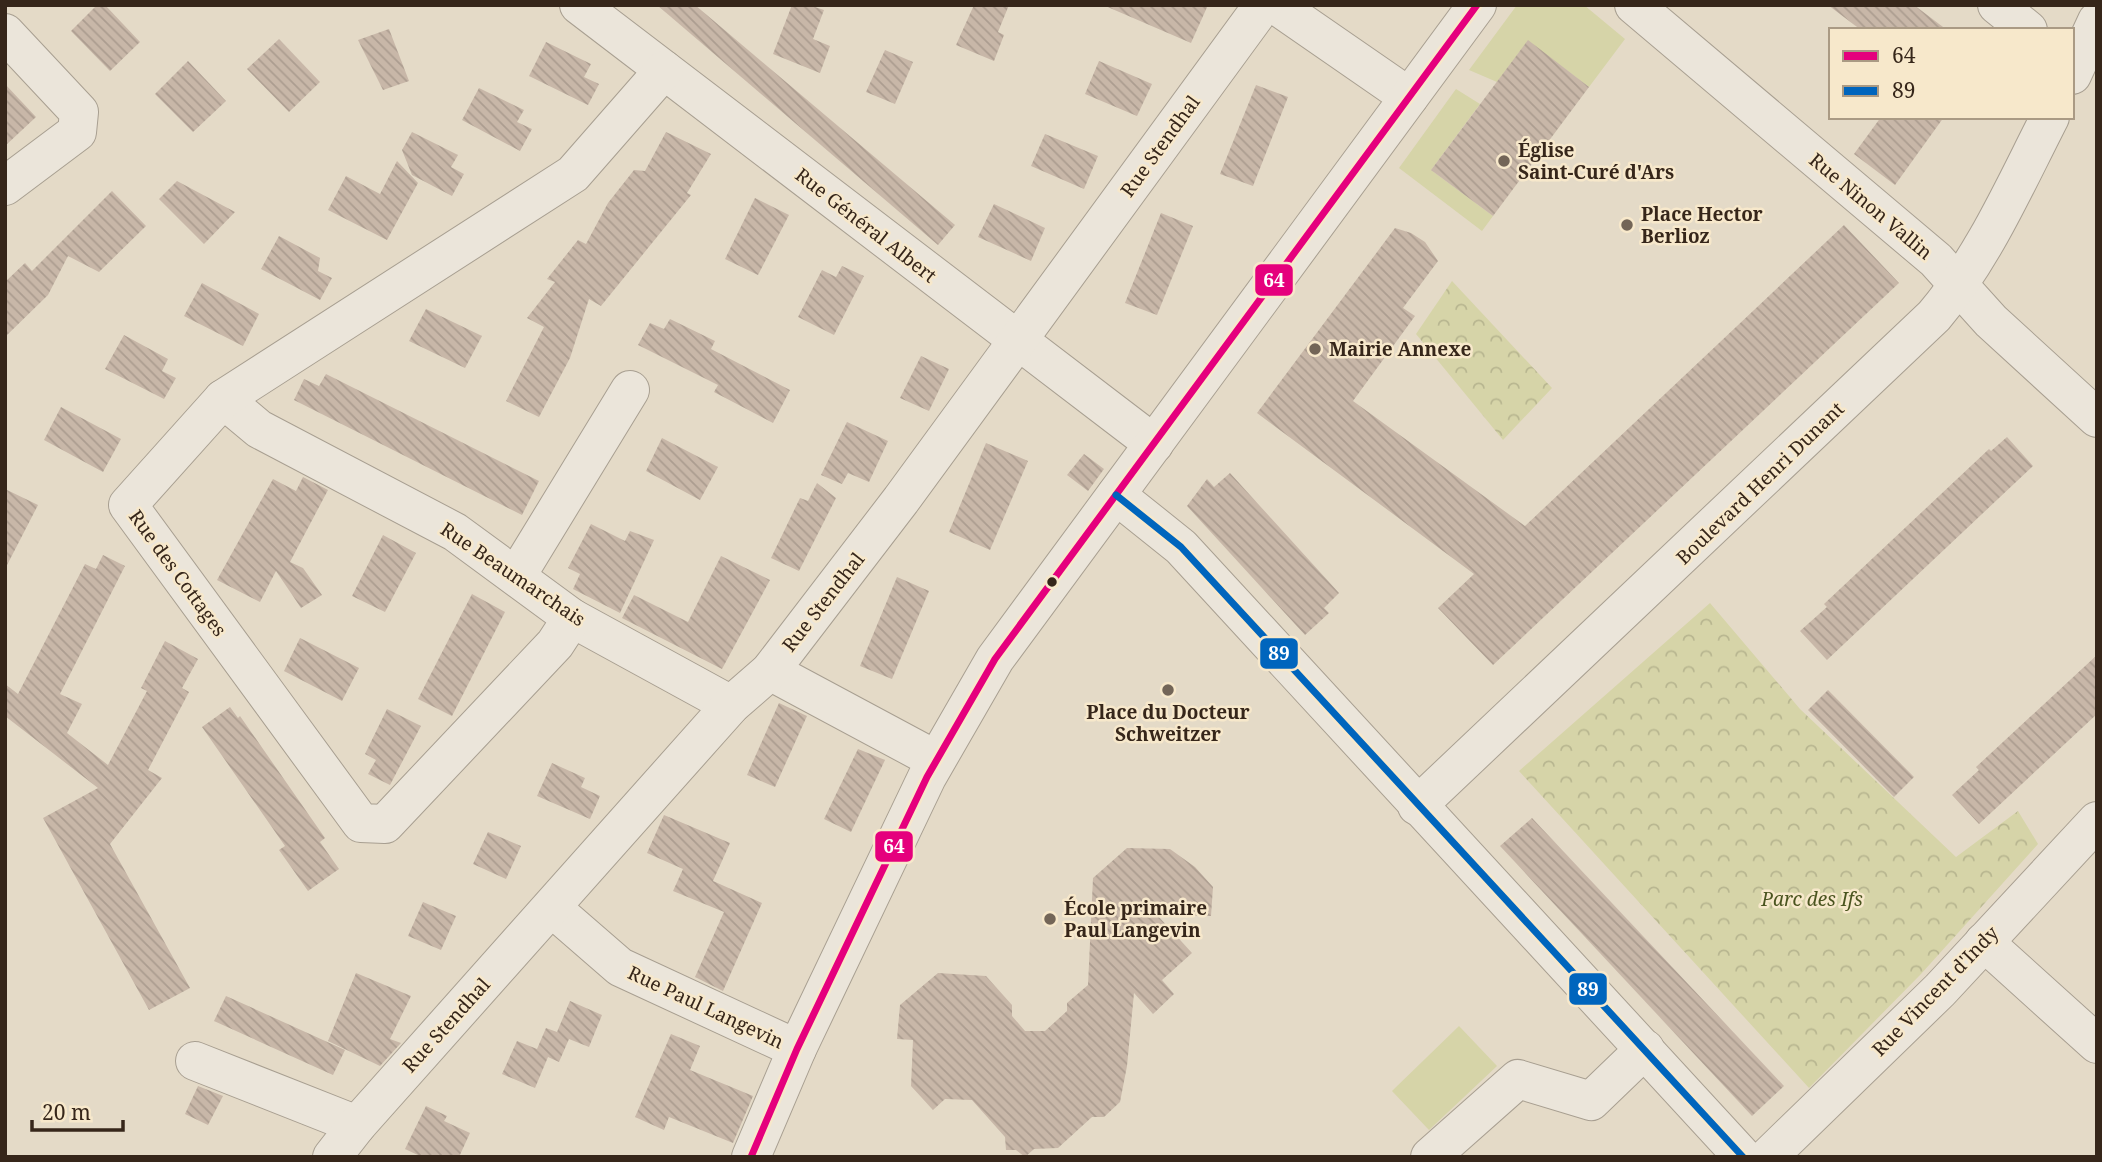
<svg xmlns="http://www.w3.org/2000/svg" width="2102" height="1162" font-family="'Noto Serif',serif">
	<style>
		.grass { fill: #d6d4a8 }
		.forest { fill: url(#forest-crowns) }
		.building { fill: url(#building-back-hatch) }
		.lines { fill: none; stroke-linecap: round; stroke-linejoin: round }
		.minor-casing { stroke: #a89f91; stroke-width: 40 }
		.minor { stroke: #ebe5da; stroke-width: 38 }
		.bus-1-casing { stroke: #f7e8cb; stroke-width: 12 }
		.bus-2-casing { stroke: #f7e8cb; stroke-width: 12 }
		.bus-1 { stroke: #e5007d; stroke-width: 7 }
		.bus-2 { stroke: #0065bd; stroke-width: 7 }
		.poi-dot { fill: #736557; stroke: #f7e8cb; stroke-width: 2.5 }
		.bus-dot { fill: #36261a; stroke: #f7e8cb; stroke-width: 2.5 }
		.labels { text-anchor: middle; dominant-baseline: central; stroke-width: 5; stroke-linejoin: round; paint-order: stroke }
		.street-label { font-size: 19px; fill: #36261a; stroke: #f7e8cb }
		.poi-label { font-size: 19px; font-weight: bold; fill: #36261a; stroke: #f7e8cb; text-anchor: start }
		.park-label { font-size: 19px; font-style: italic; fill: #4a541f; stroke: #f7e8cb }
		.line-badge { stroke: #f7e8cb; stroke-width: 2.5 }
		.badge-label { font-size: 19px; text-anchor: middle; font-weight: bold; fill: #fff }
	</style>
	<defs>
		<pattern id="forest-crowns" width="20" height="18" patternUnits="userSpaceOnUse" patternTransform="scale(1.75)"><rect width="20" height="18" fill="#d6d4a8"/><path d="M2 6a3 3 0 1 1 6 0M12 15a3 3 0 1 1 6 0" fill="none" stroke="#b8b690"/></pattern>
		<pattern id="building-back-hatch" width="6" height="6" patternUnits="userSpaceOnUse" patternTransform="scale(1.75)"><rect width="6" height="6" fill="#c8b7a8"/><path d="M-1 5l2 2M0 0l6 6M5-1l2 2" fill="none" stroke="#ac9d90"/></pattern>
	</defs>
	<rect width="100%" height="100%" fill="#e4dac7"/>
	<g class="grass">
		<path d="M1517 5H1584L1625 39 1589 87 1528 41 1497 82 1469 70Z"/>
		<path d="M1456 89 1480 104 1431 170 1493 216 1482 231 1399 168Z"/>
		<path d="M1459 1026 1497 1066 1429 1130 1392 1091Z"/>
	</g>
	<g class="forest">
		<path d="M1452 281 1552 388 1503 440 1416 334Z"/>
		<path d="M1710 603 1800 709 1956 857 2018 811 2038 844 1921 974 1809 1088 1519 771Z"/>
	</g>
	<g class="building">
		<path d="M97 5H105L140 42 110 71 71 31Z"/>
		<path d="M657 5H695L955 225 938 245Z"/>
		<path d="M792 5H809L824 10 813 39 830 46 820 73 773 54Z"/>
		<path d="M974 5H1009L998 32 1004 35 994 61 956 45Z"/>
		<path d="M1103 5H1208L1191 43Z"/>
		<path d="M1828 5H1914L1947 30H1861Z"/>
		<path d="M389 29 409 81 383 90 358 40Z"/>
		<path d="M279 39 320 82 289 112 247 69Z"/>
		<path d="M1528 40 1589 87 1493 216 1431 170Z"/>
		<path d="M546 42 591 64 584 77 599 84 588 105 529 76Z"/>
		<path d="M885 50 913 62 895 104 866 92Z"/>
		<path d="M188 61 226 101 193 132 155 94Z"/>
		<path d="M1099 61 1152 84 1137 116 1085 94Z"/>
		<path d="M5 84 36 117 5 146Z"/>
		<path d="M1256 85 1288 97 1253 186 1220 174Z"/>
		<path d="M479 88 524 110 517 122 532 129 520 151 462 120Z"/>
		<path d="M1881 117H1944L1895 185 1854 154Z"/>
		<path d="M412 132 458 155 451 167 464 174 452 196 412 175 402 150Z"/>
		<path d="M666 132 711 154 687 193 691 195 601 306 589 299 570 358 539 417 506 401 544 327 527 318 555 282 547 279 578 240 586 244 608 203 634 170 645 171Z"/>
		<path d="M1045 134 1098 156 1084 189 1031 166Z"/>
		<path d="M397 161 418 183 387 240 328 210 346 176 380 194Z"/>
		<path d="M177 181 235 212 204 244 159 199Z"/>
		<path d="M112 191 146 226 99 272 68 256 48 295 5 337V282L25 263 32 271Z"/>
		<path d="M755 198 789 215 758 275 725 259Z"/>
		<path d="M994 204 1045 228 1031 261 978 237Z"/>
		<path d="M1161 213 1193 226 1157 315 1125 303Z"/>
		<path d="M1844 225 1899 283 1493 665 1438 608 1474 574 1257 413 1395 228 1411 233 1425 242 1438 261 1403 308 1415 316 1353 401 1525 526Z"/>
		<path d="M279 236 320 258 318 271 332 278 320 300 261 269Z"/>
		<path d="M842 266 864 276 834 335 798 317 822 270 836 277Z"/>
		<path d="M202 283 259 314 243 346 184 316Z"/>
		<path d="M426 309 482 336 465 368 409 341Z"/>
		<path d="M670 319 715 341 711 349 790 390 773 423 714 392 718 385 638 345 650 323 664 329Z"/>
		<path d="M124 335 168 359 162 371 176 378 164 399 105 369Z"/>
		<path d="M921 356 949 369 929 411 900 398Z"/>
		<path d="M326 374 539 481 522 515 294 400 304 379 319 386Z"/>
		<path d="M61 407 121 439 103 472 44 440Z"/>
		<path d="M847 422 888 441 869 482 848 473 842 484 821 475Z"/>
		<path d="M2007 437 2033 466 1827 660 1800 631 1827 607 1824 604 1989 449 1991 451Z"/>
		<path d="M662 438 718 467 700 500 646 471Z"/>
		<path d="M986 443 1028 461 990 550 949 532Z"/>
		<path d="M1084 454 1104 469 1088 491 1067 475Z"/>
		<path d="M1230 473 1339 593 1324 608 1329 613 1305 635 1187 506 1207 479 1214 487Z"/>
		<path d="M303 477 328 490 290 562 303 568 322 595 301 608 276 571 260 602 217 580 273 479 296 491Z"/>
		<path d="M817 483 836 498 799 571 771 558 800 498 808 501Z"/>
		<path d="M5 489 38 505 5 569Z"/>
		<path d="M591 524 625 541 630 531 654 540 620 613 573 589 580 574 568 568Z"/>
		<path d="M383 535 416 553 385 612 352 596Z"/>
		<path d="M103 555 125 566 60 694 82 704 67 733 108 765 147 691 141 688 165 641 198 659 182 688 189 692 148 770 162 778 110 844 190 988 149 1010 43 818 98 788 5 716V684L18 694 85 564 96 569Z"/>
		<path d="M721 556 770 580 722 669 622 618 634 595 688 622Z"/>
		<path d="M897 577 929 591 892 679 860 666Z"/>
		<path d="M472 594 505 612 452 716 418 699Z"/>
		<path d="M300 638 359 668 342 701 284 671Z"/>
		<path d="M2097 655V714L1979 824 1952 795 1979 770 1976 767Z"/>
		<path d="M1828 690 1914 777 1894 797 1808 710Z"/>
		<path d="M779 703 807 716 775 787 747 775Z"/>
		<path d="M230 707 238 718 240 716 325 838 320 842 339 869 308 891 279 850 285 846 202 727Z"/>
		<path d="M387 709 421 726 390 785 368 774 376 760 365 754Z"/>
		<path d="M858 749 885 760 851 832 824 819Z"/>
		<path d="M552 763 585 778 581 787 600 796 590 819 537 796Z"/>
		<path d="M664 815 730 843 713 881 762 903 723 991 695 977 724 912 673 891 683 869 647 853Z"/>
		<path d="M1532 818 1784 1086 1752 1116 1500 846Z"/>
		<path d="M488 832 521 846 506 879 473 864Z"/>
		<path d="M1127 848 1170 849 1195 867 1213 887 1211 916H1158L1192 953 1162 980 1174 994 1153 1014 1134 993 1127 1066 1120 1102 1104 1117H1092L1058 1148 1034 1149 1025 1157 1016 1150H1006L1005 1137 972 1100 945 1099 933 1110 911 1086 913 1040 897 1039 900 1005 938 973 986 976 1012 1005V1016L1025 1031H1045L1067 1011V1003L1088 985 1093 878Z"/>
		<path d="M423 902 456 916 441 950 408 936Z"/>
		<path d="M356 973 411 996 390 1039 401 1043 380 1066 328 1041Z"/>
		<path d="M226 996 345 1050 333 1075 214 1021Z"/>
		<path d="M570 1001 602 1015 589 1047 569 1039 559 1062 548 1057 535 1088 502 1074 517 1041 537 1049 546 1028 557 1032Z"/>
		<path d="M671 1034 700 1046 690 1070 753 1096 733 1143 669 1117 664 1130 635 1117Z"/>
		<path d="M198 1086 223 1096 208 1125 185 1114Z"/>
		<path d="M426 1106 447 1116 444 1121 470 1133 459 1157H422L405 1149Z"/>
	</g>
	<g class="lines">
		<g class="minor-casing">
			<g id="minor">
				<path d="M579 5 1154 444"/>
				<path d="M1276 5 1409 97"/>
				<path d="M1634 5 1936 260 1991 321 2097 418"/>
				<path d="M1997 5 2028 30"/>
				<path d="M5 33 79 112 77 132 5 186"/>
				<path d="M2072 75 2097 21"/>
				<path d="M223 399 259 429 455 532 572 618 731 705"/>
				<path d="M1116 495 1181 547 1743 1157"/>
				<path d="M517 575 630 390"/>
				<path d="M572 618 555 644 385 824 361 823 128 505 223 399 573 174 664 70"/>
				<path d="M770 671 936 760"/>
				<path d="M1417 806 1934 316C1984 257 2015 185 2050 117"/>
				<path d="M552 908 620 967 797 1049"/>
				<path d="M1984 942 2097 1044"/>
				<path d="M195 1061 357 1125"/>
				<path d="M332 1157 357 1125 731 705 770 671 901 500 1263 5"/>
				<path d="M751 1157 797 1049 927 777 995 659 1477 5"/>
				<path d="M1430 1157 1518 1079 1591 1101 1645 1049"/>
				<path d="M1768 1157 1940 990 2097 821"/>
			</g>
		</g>
		<use href="#minor" class="minor"/>
		<g class="bus-1-casing">
			<path id="bus-1" d="M751 1157 797 1049 927 777 995 659 1477 5"/>
		</g>
		<g class="bus-2-casing">
			<path id="bus-2" d="M1116 495 1181 547 1743 1157"/>
		</g>
		<use href="#bus-1" class="bus-1"/>
		<use href="#bus-2" class="bus-2"/>
	</g>
	<g class="poi-dot">
		<circle cx="1504" cy="161" r="7"/>
		<circle cx="1627" cy="225" r="7"/>
		<circle cx="1315" cy="349" r="7"/>
		<circle cx="1168" cy="690" r="7"/>
		<circle cx="1050" cy="919" r="7"/>
	</g>
	<circle class="bus-dot" cx="1052" cy="582" r="6"/>
	<g class="labels">
		<g class="street-label">
			<text transform="translate(1160 146) rotate(-54)">Rue Stendhal</text>
			<text transform="translate(1871 206) rotate(40)">Rue Ninon Vallin</text>
			<text transform="translate(866 225) rotate(38)">Rue Général Albert</text>
			<text transform="translate(1760 483) rotate(-44)">Boulevard Henri Dunant</text>
			<text transform="translate(178 573) rotate(54)">Rue des Cottages</text>
			<text transform="translate(513 574) rotate(34)">Rue Beaumarchais</text>
			<text transform="translate(823 602) rotate(-52)">Rue Stendhal</text>
			<text transform="translate(1935 991) rotate(-46)">Rue Vincent d'Indy</text>
			<text transform="translate(706 1007) rotate(25)">Rue Paul Langevin</text>
			<text transform="translate(446 1025) rotate(-48)">Rue Stendhal</text>
		</g>
		<g class="poi-label">
			<text x="1518" y="150">Église<tspan x="1518" dy="22">Saint-Curé d'Ars</tspan></text>
			<text x="1641" y="214">Place Hector<tspan x="1641" dy="22">Berlioz</tspan></text>
			<text x="1329" y="349">Mairie Annexe</text>
			<text x="1168" y="712" text-anchor="middle">Place du Docteur<tspan x="1168" dy="22">Schweitzer</tspan></text>
			<text x="1064" y="908">École primaire<tspan x="1064" dy="22">Paul Langevin</tspan></text>
		</g>
		<g class="park-label">
			<text x="1812" y="899">Parc des Ifs</text>
		</g>
	</g>
	<g class="line-badge">
		<rect x="1254" y="263" width="40" height="34" rx="7" fill="#e5007d"/>
		<rect x="1259" y="637" width="40" height="33" rx="7" fill="#0065bd"/>
		<rect x="874" y="830" width="40" height="33" rx="7" fill="#e5007d"/>
		<rect x="1568" y="972" width="40" height="34" rx="7" fill="#0065bd"/>
	</g>
	<g class="badge-label">
		<text x="1274" y="287">64</text>
		<text x="1279" y="660">89</text>
		<text x="894" y="853">64</text>
		<text x="1588" y="996">89</text>
	</g>
	<rect width="2102" height="1162" fill="none" stroke="#36261a" stroke-width="14"/>
	<rect x="1829" y="28" width="245" height="91" fill="#f7e8cb" stroke="#aa9a84" stroke-width="2"/>
	<rect x="1843" y="51" width="35" height="10" fill="#e5007d" stroke="#aa9a84" stroke-width="2"/>
	<text x="1892" y="63" font-size="21" fill="#36261a">64</text>
	<rect x="1843" y="86" width="35" height="10" fill="#0065bd" stroke="#aa9a84" stroke-width="2"/>
	<text x="1892" y="98" font-size="21" fill="#36261a">89</text>
	<path d="M32 1120v10h91v-10" fill="none" stroke="#36261a" stroke-width="3.5"/>
	<text x="42" y="1120" font-size="21" fill="#36261a" stroke="#f7e8cb" stroke-width="5" paint-order="stroke">20 m</text>
</svg>
